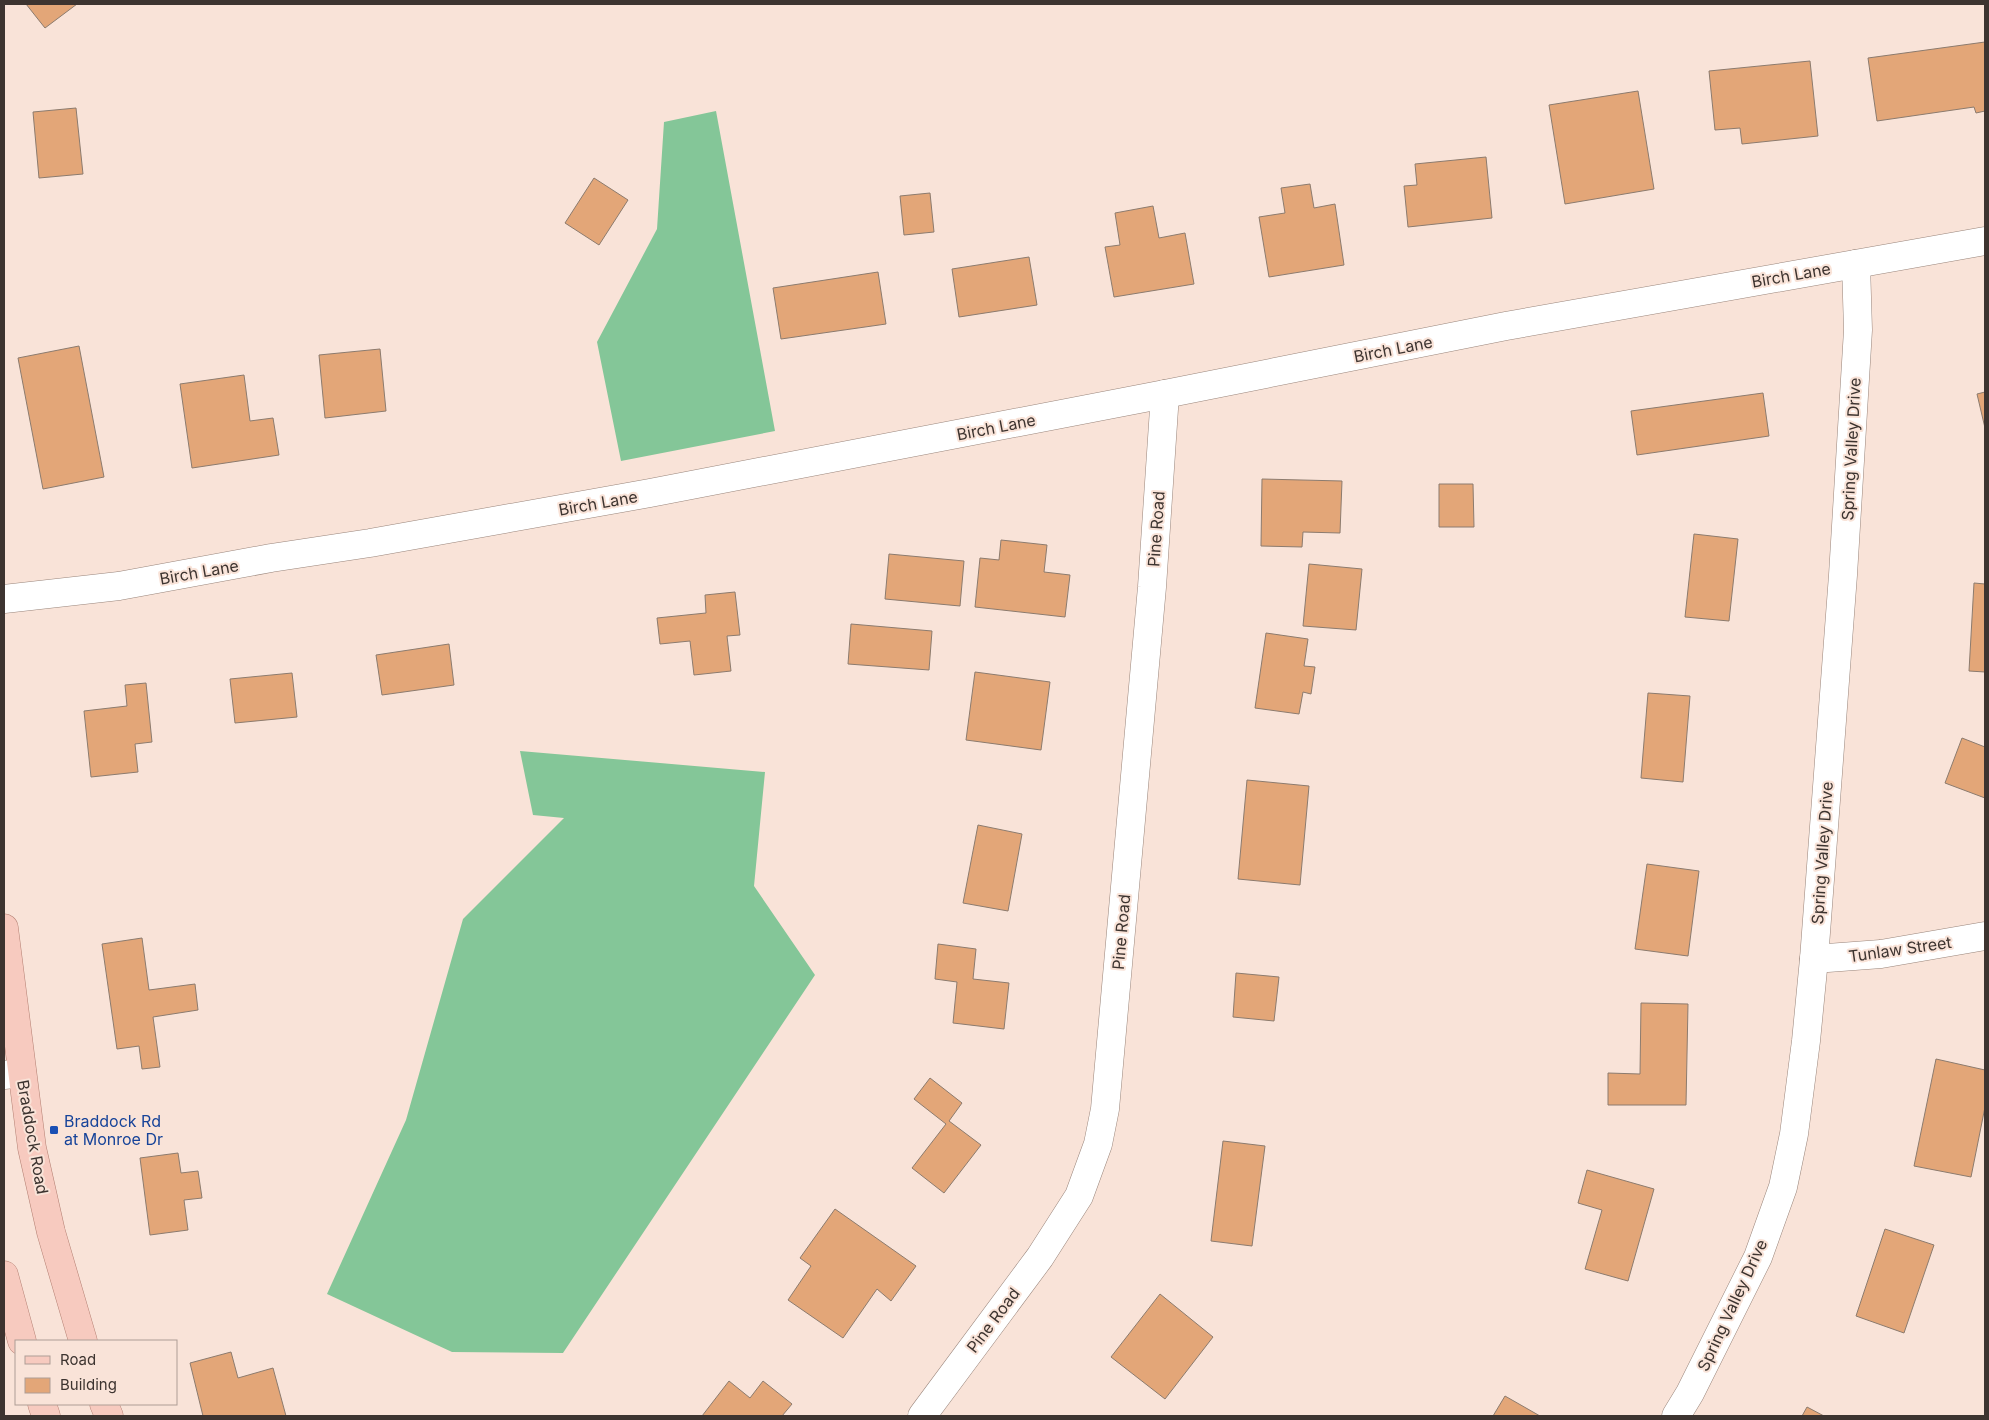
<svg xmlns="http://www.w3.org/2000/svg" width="1989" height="1420" font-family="Inter,sans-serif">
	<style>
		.forest { fill: #84c698 }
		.building { fill: #e3a678; stroke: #8c7b6e }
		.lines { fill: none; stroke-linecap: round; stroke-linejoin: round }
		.street-casing { stroke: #99857b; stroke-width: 29 }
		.primary-casing { stroke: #b37f72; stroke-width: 29 }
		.street { stroke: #fff; stroke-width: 28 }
		.primary { stroke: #f7cabf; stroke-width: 28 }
		.transit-dot { fill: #1a4fb4; stroke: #f9e3d8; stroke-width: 2 }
		.labels { text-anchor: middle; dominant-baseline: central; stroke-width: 4; stroke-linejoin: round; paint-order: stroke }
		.street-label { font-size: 16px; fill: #3d3430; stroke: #f9e3d8 }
		.transit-label { font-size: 16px; fill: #164399; stroke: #f9e3d8; text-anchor: start }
	</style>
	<rect width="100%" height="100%" fill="#f9e3d8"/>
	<g class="forest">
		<path d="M716 111 775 431 621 461 597 342 657 229 664 122Z"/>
		<path d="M520 751 765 772 754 886 815 975 563 1353 452 1352 327 1294 406 1120 463 919 564 818 533 815Z"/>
	</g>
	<g class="building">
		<path d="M26 4H77L45 28Z"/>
		<path d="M1985 42V111L1976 113 1974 107 1877 121 1868 58Z"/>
		<path d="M1810 61 1818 136 1742 144 1740 128 1715 130 1709 71Z"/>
		<path d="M1638 91 1654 189 1565 204 1549 105Z"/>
		<path d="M76 108 83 174 39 178 33 112Z"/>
		<path d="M1486 157 1492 218 1408 227 1404 186 1417 185 1415 164Z"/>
		<path d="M594 178 628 200 599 245 565 223Z"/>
		<path d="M1310 184 1314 208 1335 204 1344 265 1269 277 1259 217 1285 213 1281 188Z"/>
		<path d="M930 193 934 232 904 235 900 196Z"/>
		<path d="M1153 206 1159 238 1185 233 1194 284 1114 297 1105 247 1120 245 1115 213Z"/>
		<path d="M1029 257 1037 305 959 317 952 269Z"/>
		<path d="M878 272 886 324 781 339 773 288Z"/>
		<path d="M79 346 104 477 43 489 18 358Z"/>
		<path d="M380 349 386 411 325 418 319 355Z"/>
		<path d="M244 375 250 421 273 418 279 455 192 468 180 384Z"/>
		<path d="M1985 392V428L1977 394Z"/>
		<path d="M1763 393 1769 436 1637 455 1631 411Z"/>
		<path d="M1262 479 1342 481 1340 533 1303 532 1302 547 1261 546Z"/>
		<path d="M1439 484H1473L1474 527H1439Z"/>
		<path d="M1694 534 1738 539 1729 621 1685 617Z"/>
		<path d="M1001 540 1047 545 1044 572 1070 575 1065 617 975 607 980 558 999 560Z"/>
		<path d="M889 554 964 561 960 606 885 599Z"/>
		<path d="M1309 564 1362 569 1356 630 1303 626Z"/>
		<path d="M1974 583 1985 584V672L1969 671Z"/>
		<path d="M735 592 740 635 727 636 731 671 694 675 690 641 660 644 657 618 706 613 705 595Z"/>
		<path d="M851 624 932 631 929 670 848 664Z"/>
		<path d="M1266 633 1308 639 1304 666 1315 667 1311 694 1303 692 1299 714 1255 708Z"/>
		<path d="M449 644 454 685 382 695 376 655Z"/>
		<path d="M975 672 1050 682 1041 750 966 740Z"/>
		<path d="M292 673 297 717 235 723 230 679Z"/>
		<path d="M146 683 152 742 135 744 138 772 91 777 84 711 127 706 125 685Z"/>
		<path d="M1648 693 1690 696 1683 782 1641 778Z"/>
		<path d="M1962 738 1985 747V798L1945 783Z"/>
		<path d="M1247 780 1309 786 1300 885 1238 879Z"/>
		<path d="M978 825 1022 834 1008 911 963 903Z"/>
		<path d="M1647 864 1699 871 1688 956 1635 949Z"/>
		<path d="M142 938 149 990 195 984 198 1010 153 1017 160 1067 142 1069 139 1046 117 1049 102 944Z"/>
		<path d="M938 944 976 949 973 979 1009 983 1004 1029 953 1023 957 982 935 979Z"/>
		<path d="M1236 973 1279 977 1274 1021 1233 1017Z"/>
		<path d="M1641 1003 1688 1004 1686 1105H1608V1073L1640 1074Z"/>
		<path d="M1936 1059 1985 1070V1107L1971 1177 1914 1166Z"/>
		<path d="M930 1078 962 1103 949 1121 981 1145 944 1193 912 1168 946 1124 914 1099Z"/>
		<path d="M1223 1141 1265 1146 1252 1246 1211 1241Z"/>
		<path d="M178 1153 181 1173 198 1171 202 1198 184 1200 188 1230 150 1235 140 1158Z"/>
		<path d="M1587 1170 1654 1189 1628 1281 1585 1269 1602 1210 1578 1203Z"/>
		<path d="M835 1209 916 1266 891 1301 877 1289 843 1338 788 1300 811 1266 800 1258Z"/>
		<path d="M1885 1229 1934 1245 1904 1333 1856 1316Z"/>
		<path d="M1160 1294 1213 1337 1165 1399 1111 1357Z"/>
		<path d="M231 1352 238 1378 273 1368 286 1416H203L190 1363Z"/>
		<path d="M729 1381 750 1398 763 1381 792 1404 782 1416H702Z"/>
		<path d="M1505 1396 1540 1416H1493Z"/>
		<path d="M1807 1407 1824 1416H1802Z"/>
	</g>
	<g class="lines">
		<g class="street-casing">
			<g id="street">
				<path d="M4 599 119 586 271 558 370 543 650 493 1165 394 1506 326 1985 241"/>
				<path d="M1814 959 1881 954 1985 936"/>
				<path d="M4 1075 22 1073"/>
				<path d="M922 1416 1040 1257 1079 1196 1098 1144 1105 1109 1152 587 1165 394"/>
				<path d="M1676 1416 1690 1393 1758 1257 1783 1187 1794 1134 1806 1041 1814 959 1843 575 1858 330 1856 264"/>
			</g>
		</g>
		<g class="primary-casing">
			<g id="primary">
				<path d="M4 928 32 1148 51 1232 83 1341"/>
				<path d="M4 1275 22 1341"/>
				<path d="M42 1404 46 1416"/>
				<path d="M104 1404 109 1416"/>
			</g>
		</g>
		<use href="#street" class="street"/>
		<use href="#primary" class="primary"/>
	</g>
	<rect class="transit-dot" x="49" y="1125" width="10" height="10" rx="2.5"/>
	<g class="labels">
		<g class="street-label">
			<text transform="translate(1791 275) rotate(-10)">Birch Lane</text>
			<text transform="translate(1393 349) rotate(-11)">Birch Lane</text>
			<text transform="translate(996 427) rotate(-11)">Birch Lane</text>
			<text transform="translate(1851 449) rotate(-87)">Spring Valley Drive</text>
			<text transform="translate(598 503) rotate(-10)">Birch Lane</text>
			<text transform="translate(1156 529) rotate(-86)">Pine Road</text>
			<text transform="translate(199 572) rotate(-10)">Birch Lane</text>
			<text transform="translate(1822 853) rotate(-86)">Spring Valley Drive</text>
			<text transform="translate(1121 932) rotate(-85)">Pine Road</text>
			<text transform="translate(1900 949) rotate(-8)">Tunlaw Street</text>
			<text transform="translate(33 1137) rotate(80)">Braddock Road</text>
			<text transform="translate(1732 1305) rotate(-65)">Spring Valley Drive</text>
			<text transform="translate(993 1320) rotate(-53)">Pine Road</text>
		</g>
		<g class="transit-label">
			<text x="64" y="1121">Braddock Rd<tspan x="64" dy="18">at Monroe Dr</tspan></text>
		</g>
	</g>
	<rect width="1989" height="1420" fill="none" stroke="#3d3430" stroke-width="10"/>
	<rect x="15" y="1340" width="162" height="65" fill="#f9e3d8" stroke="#ae9d95"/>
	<rect x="25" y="1356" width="25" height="8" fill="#f7cabf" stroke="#ae9d95"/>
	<text x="60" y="1365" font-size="15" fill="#3d3430">Road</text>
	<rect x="25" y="1378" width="25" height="15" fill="#e3a678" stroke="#ae9d95"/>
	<text x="60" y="1390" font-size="15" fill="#3d3430">Building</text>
</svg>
